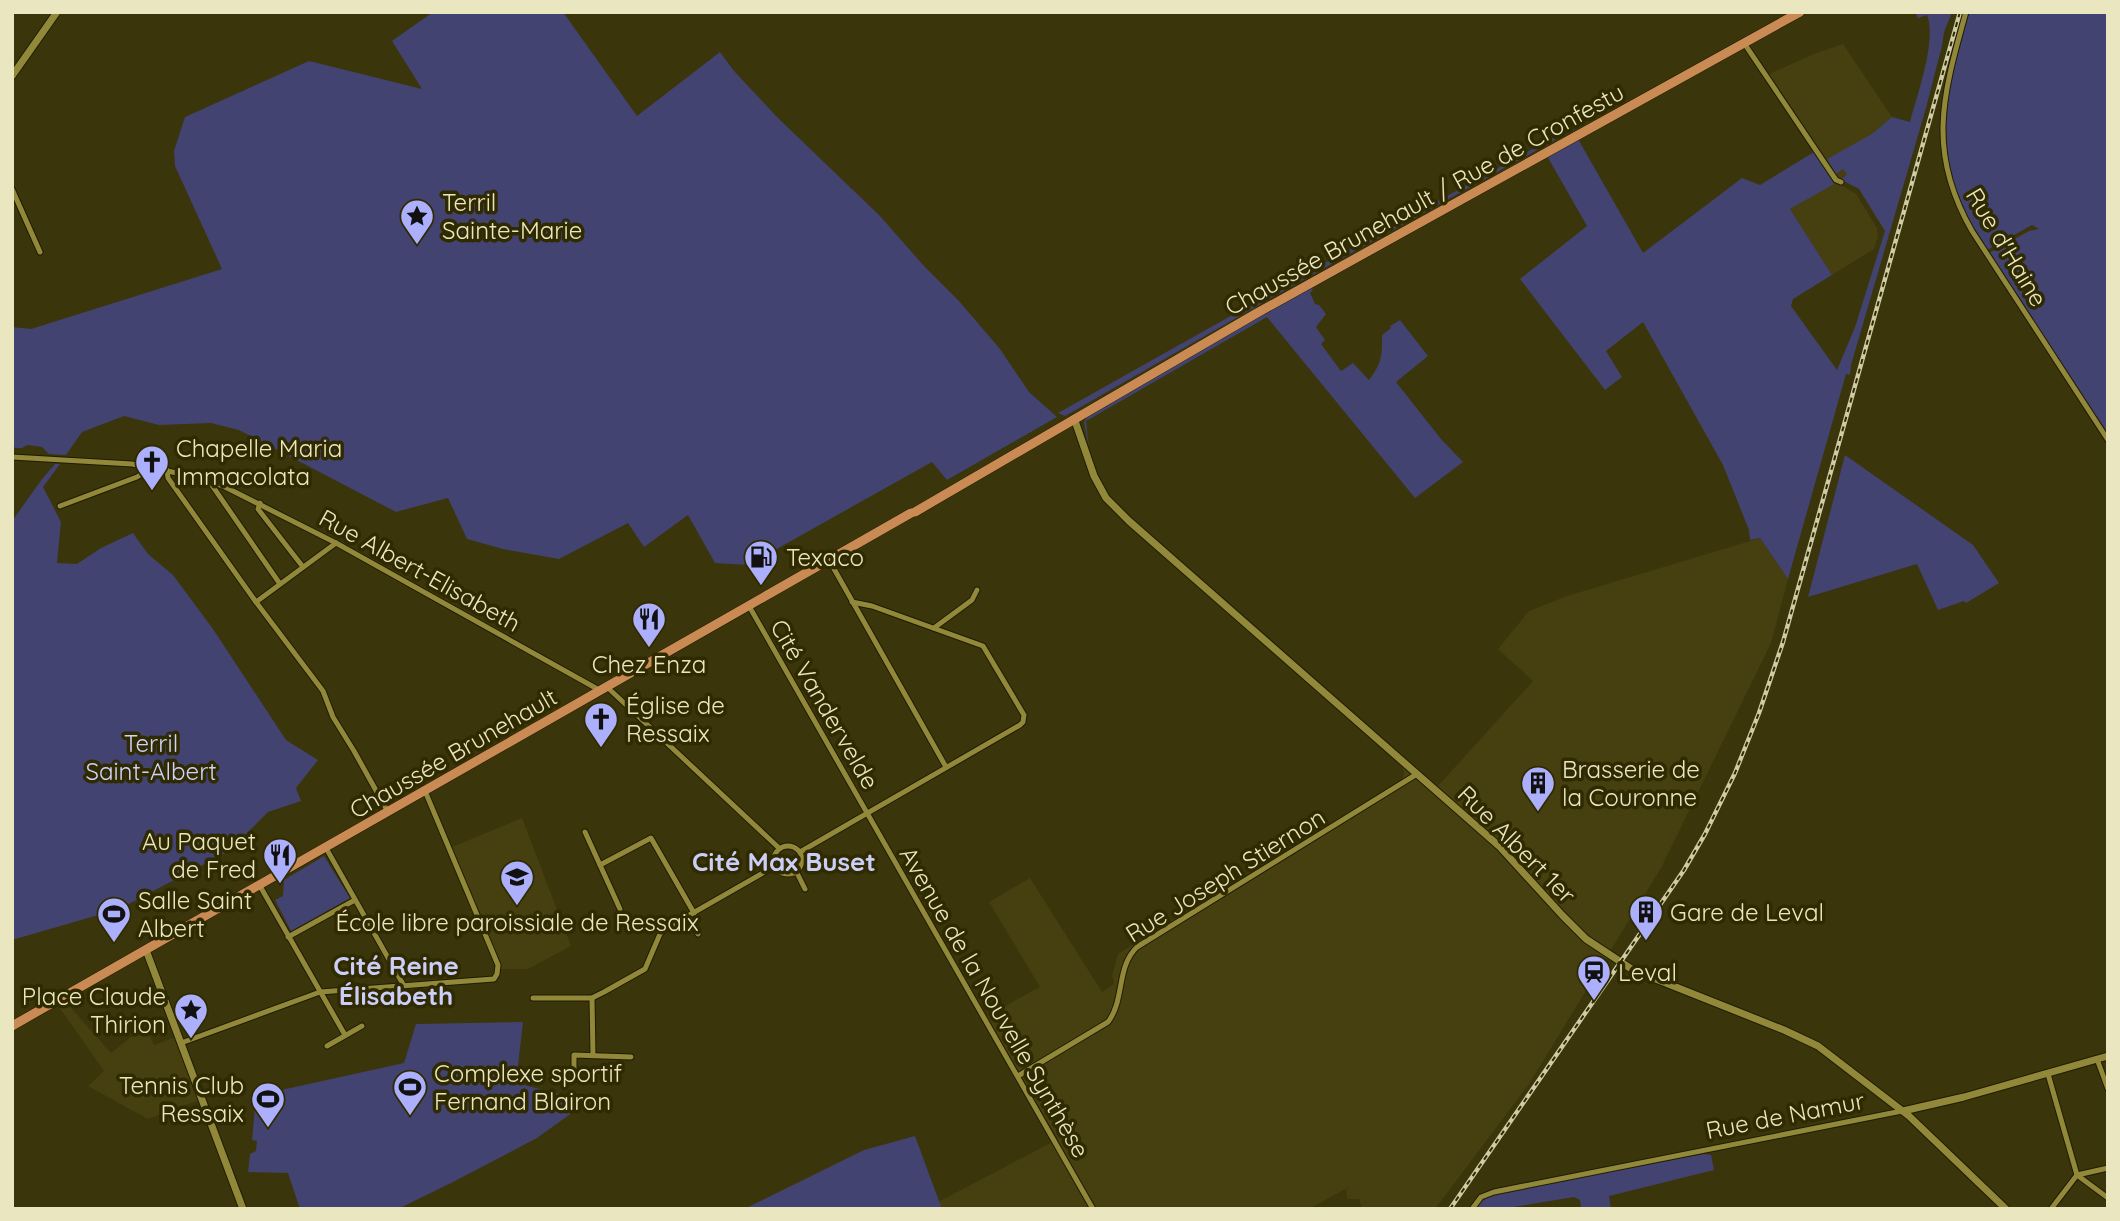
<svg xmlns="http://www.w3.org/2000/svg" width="2120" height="1221" font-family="Quicksand,sans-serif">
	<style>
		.built { fill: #464011 }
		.green { fill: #424370 }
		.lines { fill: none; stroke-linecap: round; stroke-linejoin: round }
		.minor-casing { stroke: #1f1c04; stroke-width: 7 }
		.tertiary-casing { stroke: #1f1c04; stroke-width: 9 }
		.primary-casing { stroke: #1f1c04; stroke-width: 10 }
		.minor { stroke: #92883a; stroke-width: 5 }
		.tertiary { stroke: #92883a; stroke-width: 7 }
		.primary { stroke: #c98a53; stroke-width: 9 }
		.rail-casing { stroke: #cfcba4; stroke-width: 4.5 }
		.rail { stroke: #302a00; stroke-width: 2; stroke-dasharray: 5; stroke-linecap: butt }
		.labels { text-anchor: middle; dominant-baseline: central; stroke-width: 7; stroke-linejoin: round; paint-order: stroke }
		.street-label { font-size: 24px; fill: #eae6c0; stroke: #302a00 }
		.poi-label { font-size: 24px; fill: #eae6c0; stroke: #302a00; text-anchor: start }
		.park-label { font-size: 24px; fill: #d0d3fd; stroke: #302a00 }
		.neighbourhood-label { font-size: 26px; font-weight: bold; fill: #cbcef9; stroke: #302a00 }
	</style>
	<rect width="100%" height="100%" fill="#3a350a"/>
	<g class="built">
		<path d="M1843 44 1892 117 1872 135 1827 159 1836 173 1843 169 1847 175 1840 179 1841 185 1856 194 1877 228 1878 236 1874 249 1832 275 1790 209 1834 183 1814 152 1819 149 1769 74 1814 54Z"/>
		<path d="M1760 538 1788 579 1771 643 1661 868 1529 1084 1435 1209H1362L1359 1199H1347L1346 1190 1351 1186 1309 1209H921L942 1200 1058 1139 985 1017 1040 987 989 902 1030 878 1102 992 1113 985 1114 981 1112 976 1118 954 1400 781 1403 778 1404 771 1402 766 1396 760 1403 756 1438 786 1533 681 1498 649 1529 611 1567 596Z"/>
		<path d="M522 818 571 946 528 969H501L452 847Z"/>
		<path d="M64 1000 111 1053 131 1037 148 1031 154 1045 176 1037 199 1100 148 1119 88 1086 104 1071 57 1004Z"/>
	</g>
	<g class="green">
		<path d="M433 12H563L637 116 720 52 734 71 778 118 880 216 924 266 959 301 1000 349 1029 392 1057 417 947 480 932 462 748 565 715 563 688 515 644 547 628 523 559 559 503 549 467 539 448 498 396 512 239 430 211 423 159 425 124 416 82 432 66 455 49 454 42 447 27 445 22 448H15L12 443V327L31 329 222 269 175 166 174 151 185 117 309 61 422 89 392 41Z"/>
		<path d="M1915 12H1952L1944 32 1942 46 1926 108 1851 365 1850 375 1846 374 1788 579 1760 538 1750 540 1749 530 1723 465 1643 322 1606 351 1622 377 1605 390 1520 279 1587 226 1547 156 1578 139 1643 253 1742 178 1760 185 1814 152 1834 184 1790 209 1832 275 1793 299 1791 306 1837 370 1855 327 1885 231 1859 189 1840 179 1847 175 1843 169 1836 174 1827 159 1872 134 1892 117 1910 122C1917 95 1937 40 1927 15L1918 18Z"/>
		<path d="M1969 12H2108V434L1989 253 2029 231 2039 229 2032 225 1987 250C1960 210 1939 162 1945 112 1950 78 1961 45 1969 12Z"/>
		<path d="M1553 138 1555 140 1308 277 1065 416 1058 413 1330 260Z"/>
		<path d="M1311 287 1313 290 1310 293 1315 304 1319 305 1326 314 1316 327 1325 340 1321 344 1341 371 1353 363 1369 380C1382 363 1382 356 1382 335L1391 328 1390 326 1400 320 1428 356 1396 382 1441 439 1463 462 1415 498 1267 317 1086 421 1089 448 1084 422 1090 413Z"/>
		<path d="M1845 455 1973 545 1999 583 1966 603 1964 601 1938 610 1917 564 1808 597Z"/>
		<path d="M55 464H60L43 487 61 522 57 563 77 564 101 548 133 533 148 554 173 575 213 629 286 740 318 760 296 788 301 801 268 812 229 851 123 907 112 917 102 914 12 940V521L42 479Z"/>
		<path d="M324 856 350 898 291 931 275 900 283 896 284 880Z"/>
		<path d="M523 1022 516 1083 584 1100 569 1115 537 1138 453 1182 398 1209H300L288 1173 248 1172 250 1154 256 1151 257 1141 252 1140 255 1107 250 1097 404 1063 416 1024Z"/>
		<path d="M915 1136 942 1209H744L864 1150Z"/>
		<path d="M1704 1154 1711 1155 1714 1170 1609 1196 1611 1209H1581L1580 1200 1574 1197 1501 1209H1476C1483 1198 1491 1195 1503 1192Z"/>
	</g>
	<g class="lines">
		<g class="minor-casing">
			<g id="minor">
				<path d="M1966 12C1943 95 1926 151 1972 231L2108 440"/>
				<path d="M1744 43 1836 180 1841 182"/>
				<path d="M12 189 40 252"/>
				<path d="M12 457 132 464 197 477 225 487 336 543 601 691"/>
				<path d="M167 470 168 478 256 602 323 691 333 717 354 751 388 812"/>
				<path d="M209 481 280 584"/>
				<path d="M260 503 258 509 303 567"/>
				<path d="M60 506 137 477 153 467"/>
				<path d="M829 560 946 767"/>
				<path d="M256 602 336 543"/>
				<path d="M749 606 1093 1209"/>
				<path d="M934 628 972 600 977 590"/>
				<path d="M607 687 779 848"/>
				<path d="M585 832 620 909"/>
				<circle cx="788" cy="860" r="14"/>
				<path d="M326 848 404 986"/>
				<path d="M800 852 1020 725 1023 722 1024 715 983 646 872 606 852 602"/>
				<path d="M600 865 651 838 694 913"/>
				<path d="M796 871 805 889"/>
				<path d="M260 886 345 1035"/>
				<path d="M688 916 698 934"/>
				<path d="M288 937 355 900"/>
				<path d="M533 998H592L604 992 645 969 660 934 665 929 775 866"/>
				<path d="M592 998 593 1055"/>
				<path d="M181 1043 320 992 494 979 497 974 498 965 425 791"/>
				<path d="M327 1046 362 1026"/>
				<path d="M2097 1059 2108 1089"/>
				<path d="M2048 1074 2077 1175 2051 1209"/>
				<path d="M1018 1076 1108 1022C1125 1000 1116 967 1137 947L1417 774"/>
				<path d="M574 1079V1055L631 1057"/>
				<path d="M2108 1168 2077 1175 2108 1198"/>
				<path d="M1472 1209 1481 1197 1494 1192 1902 1111"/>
			</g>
		</g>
		<g class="tertiary-casing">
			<g id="tertiary">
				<path d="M12 76 57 12"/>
				<path d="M1074 418 1094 476 1106 498 1129 521 1499 846 1562 915 1586 939 1633 970 1784 1030 1818 1046 1909 1116 2006 1209"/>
				<path d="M146 950 243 1209"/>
				<path d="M1903 1111 1964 1097 2108 1056"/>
			</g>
		</g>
		<g class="primary-casing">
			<path id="primary" d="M12 1026 911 513 915 512 1257 313 1800 12"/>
		</g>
		<use href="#minor" class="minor"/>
		<use href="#tertiary" class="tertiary"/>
		<use href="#primary" class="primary"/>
		<g class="rail-casing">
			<path id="rail" d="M1450 1209 1684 870 1705 834 1735 773 1759 713 1783 642 1960 12"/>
		</g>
		<use href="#rail" class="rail"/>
	</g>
	<defs>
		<g id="sight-pin" transform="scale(1.75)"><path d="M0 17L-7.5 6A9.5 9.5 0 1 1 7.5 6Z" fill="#acaffb" stroke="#302a00"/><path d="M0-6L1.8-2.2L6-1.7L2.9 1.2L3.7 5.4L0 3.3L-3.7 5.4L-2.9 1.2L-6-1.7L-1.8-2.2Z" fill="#111"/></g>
		<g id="church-pin" transform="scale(1.75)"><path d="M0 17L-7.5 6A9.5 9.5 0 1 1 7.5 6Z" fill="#acaffb" stroke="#302a00"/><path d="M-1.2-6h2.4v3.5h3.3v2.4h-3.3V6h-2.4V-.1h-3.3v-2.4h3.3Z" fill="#111"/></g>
		<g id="fuel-pin" transform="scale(1.75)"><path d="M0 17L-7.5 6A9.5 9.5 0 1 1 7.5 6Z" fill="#acaffb" stroke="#302a00"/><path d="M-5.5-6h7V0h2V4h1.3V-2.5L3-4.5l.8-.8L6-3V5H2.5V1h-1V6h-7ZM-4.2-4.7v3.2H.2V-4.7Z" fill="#111"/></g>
		<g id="restaurant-pin" transform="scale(1.75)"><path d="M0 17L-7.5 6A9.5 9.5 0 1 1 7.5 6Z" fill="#acaffb" stroke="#302a00"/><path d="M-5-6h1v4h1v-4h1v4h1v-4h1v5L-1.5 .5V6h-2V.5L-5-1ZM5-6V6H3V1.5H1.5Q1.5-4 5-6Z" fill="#111"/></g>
		<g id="building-pin" transform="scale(1.75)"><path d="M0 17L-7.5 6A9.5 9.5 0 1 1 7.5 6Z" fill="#acaffb" stroke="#302a00"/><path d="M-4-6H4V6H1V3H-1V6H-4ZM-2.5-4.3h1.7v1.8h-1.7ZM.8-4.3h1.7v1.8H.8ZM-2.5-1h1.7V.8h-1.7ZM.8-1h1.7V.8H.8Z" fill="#111"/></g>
		<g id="school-pin" transform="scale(1.75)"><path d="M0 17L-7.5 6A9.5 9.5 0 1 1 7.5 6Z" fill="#acaffb" stroke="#302a00"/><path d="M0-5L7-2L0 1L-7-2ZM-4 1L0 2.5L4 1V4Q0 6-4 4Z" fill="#111"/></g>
		<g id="stadium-pin" transform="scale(1.75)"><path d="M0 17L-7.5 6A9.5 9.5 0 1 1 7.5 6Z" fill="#acaffb" stroke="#302a00"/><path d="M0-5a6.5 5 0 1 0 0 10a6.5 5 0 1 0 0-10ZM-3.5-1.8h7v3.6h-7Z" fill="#111"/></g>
		<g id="station-pin" transform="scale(1.75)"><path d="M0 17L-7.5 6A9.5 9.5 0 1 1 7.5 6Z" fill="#acaffb" stroke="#302a00"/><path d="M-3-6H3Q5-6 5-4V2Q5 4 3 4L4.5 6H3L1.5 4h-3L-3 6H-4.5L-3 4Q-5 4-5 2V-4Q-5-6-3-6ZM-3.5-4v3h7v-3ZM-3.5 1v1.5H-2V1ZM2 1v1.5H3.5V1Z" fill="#111"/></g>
	</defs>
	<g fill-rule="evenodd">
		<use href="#sight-pin" x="417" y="216"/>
		<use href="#church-pin" x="152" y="462"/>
		<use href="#fuel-pin" x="761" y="557"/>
		<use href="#restaurant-pin" x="649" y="619"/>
		<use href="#church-pin" x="601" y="719"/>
		<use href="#building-pin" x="1538" y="783"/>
		<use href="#restaurant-pin" x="280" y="855"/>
		<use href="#school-pin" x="517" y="877"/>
		<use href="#building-pin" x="1646" y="912"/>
		<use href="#stadium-pin" x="114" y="914"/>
		<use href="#station-pin" x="1594" y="972"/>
		<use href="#sight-pin" x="191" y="1010"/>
		<use href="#stadium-pin" x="410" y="1087"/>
		<use href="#stadium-pin" x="268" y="1099"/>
	</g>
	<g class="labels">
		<g class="street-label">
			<text transform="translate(1424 199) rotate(-29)">Chaussée Brunehault / Rue de Cronfestu</text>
			<text transform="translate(2007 247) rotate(59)">Rue d'Haine</text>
			<text transform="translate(420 570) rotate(29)">Rue Albert-Elisabeth</text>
			<text transform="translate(825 704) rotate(60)">Cité Vandervelde</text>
			<text transform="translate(453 753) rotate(-30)">Chaussée Brunehault</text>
			<text transform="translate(1517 844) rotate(45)">Rue Albert 1er</text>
			<text transform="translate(1225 875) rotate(-32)">Rue Joseph Stiernon</text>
			<text transform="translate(995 1002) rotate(60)">Avenue de la Nouvelle Synthèse</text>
			<text transform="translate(1785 1115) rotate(-11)">Rue de Namur</text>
		</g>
		<g class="poi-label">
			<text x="442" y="202">Terril<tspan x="442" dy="28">Sainte-Marie</tspan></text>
			<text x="176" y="448">Chapelle Maria<tspan x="176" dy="28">Immacolata</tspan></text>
			<text x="786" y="557">Texaco</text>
			<text x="649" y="664" text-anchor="middle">Chez Enza</text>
			<text x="626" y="705">Église de<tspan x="626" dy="28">Ressaix</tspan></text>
			<text x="1562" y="769">Brasserie de<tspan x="1562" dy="28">la Couronne</tspan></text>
			<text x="256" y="841" text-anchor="end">Au Paquet<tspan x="256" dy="28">de Fred</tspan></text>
			<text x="138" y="900">Salle Saint<tspan x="138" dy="28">Albert</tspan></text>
			<text x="1670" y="912">Gare de Leval</text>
			<text x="517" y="922" text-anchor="middle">École libre paroissiale de Ressaix</text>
			<text x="1618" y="972">Leval</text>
			<text x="166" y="996" text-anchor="end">Place Claude<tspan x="166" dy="28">Thirion</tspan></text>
			<text x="434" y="1073">Complexe sportif<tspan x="434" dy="28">Fernand Blairon</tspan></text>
			<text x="244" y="1085" text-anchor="end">Tennis Club<tspan x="244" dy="28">Ressaix</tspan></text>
		</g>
		<g class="park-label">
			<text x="151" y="743">Terril<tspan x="151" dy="28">Saint-Albert</tspan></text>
		</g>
		<g class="neighbourhood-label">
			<text x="784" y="861">Cité Max Buset</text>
			<text x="396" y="965">Cité Reine<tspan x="396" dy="30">Élisabeth</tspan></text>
		</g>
	</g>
	<rect width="2120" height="1221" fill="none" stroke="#eae6c0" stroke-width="28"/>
</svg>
